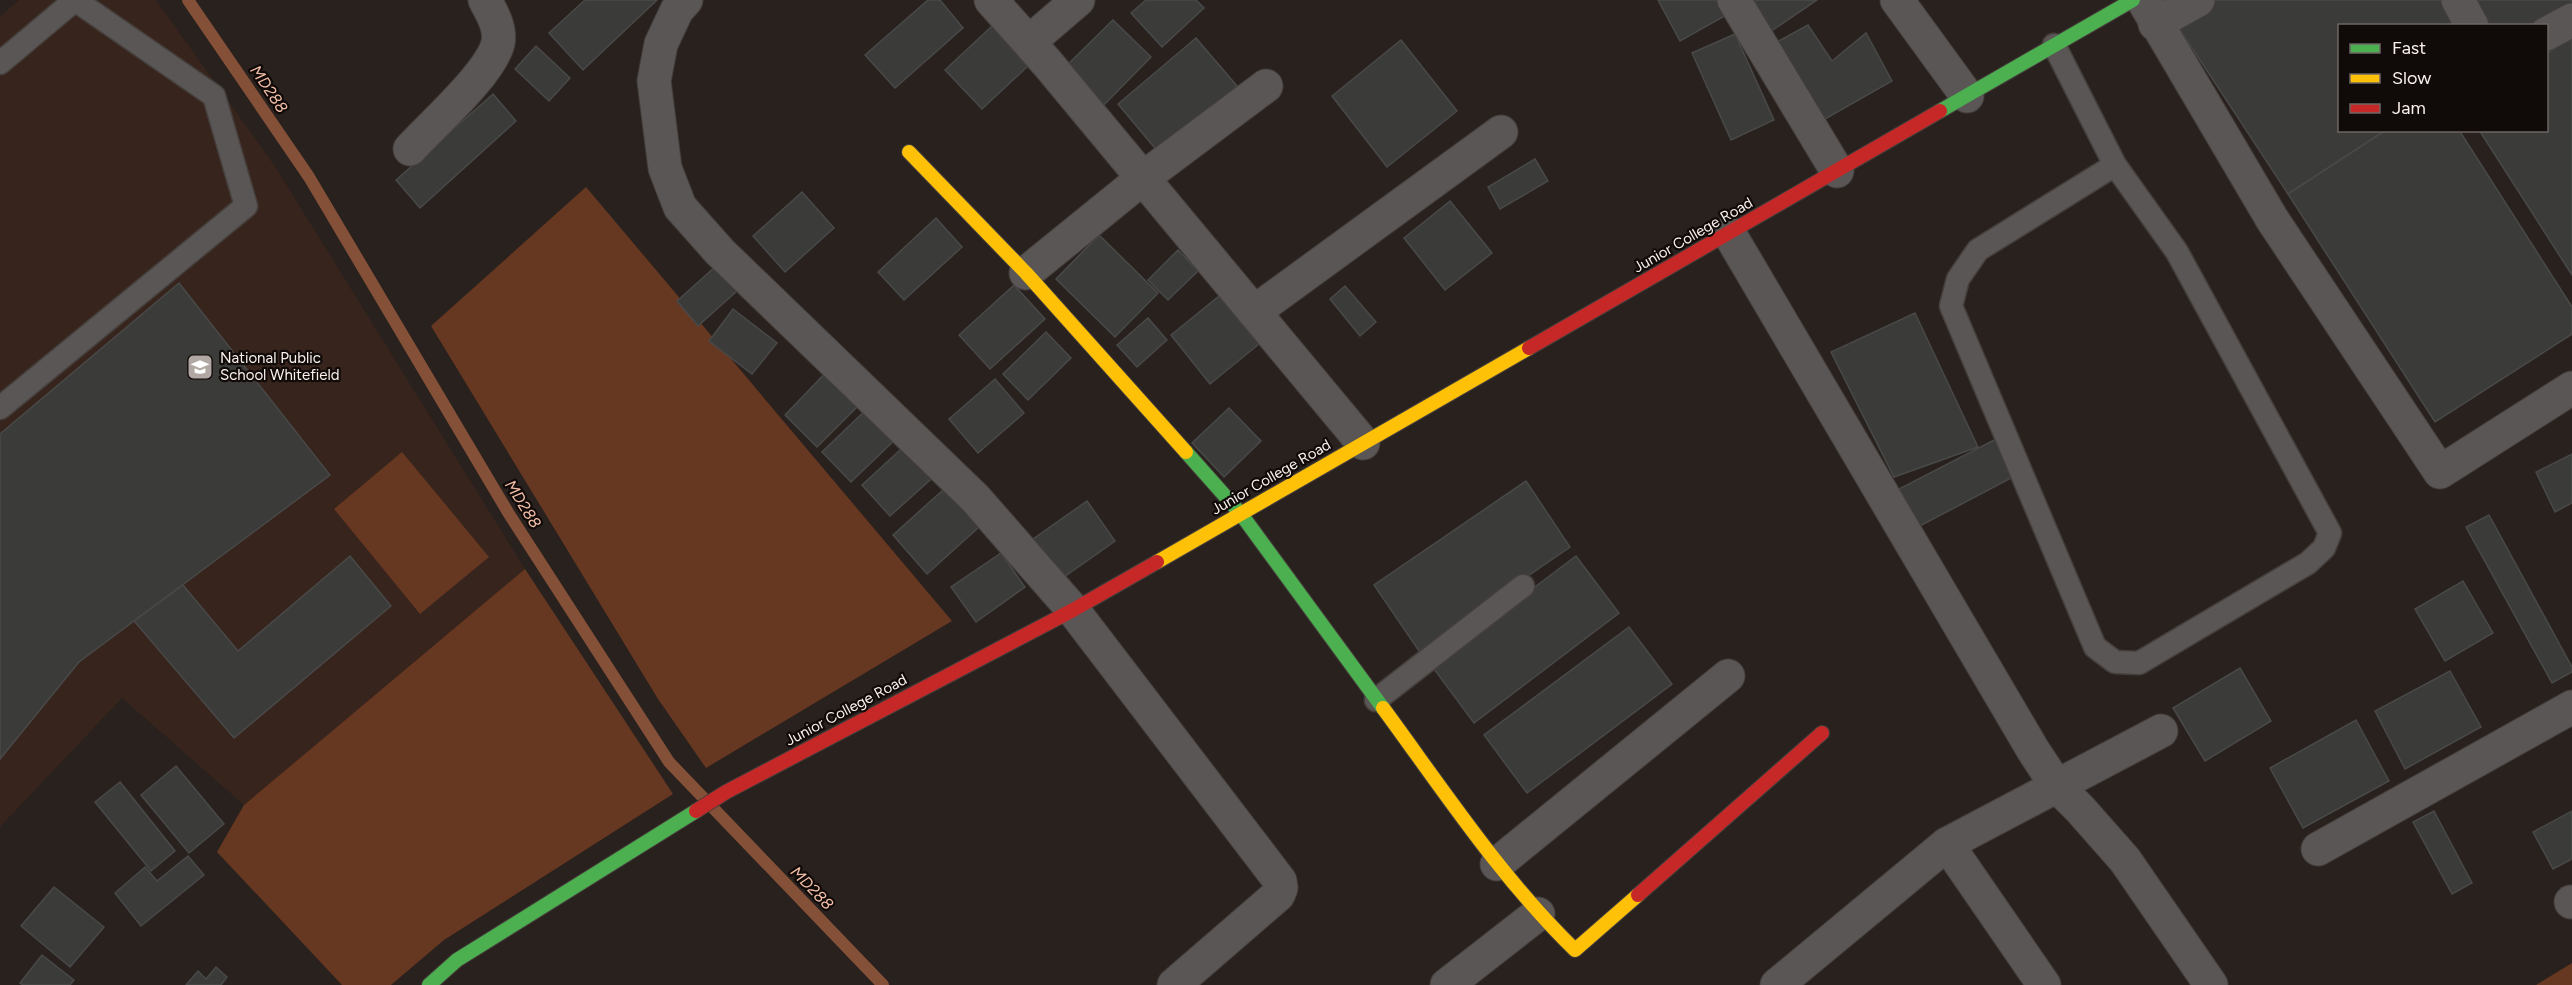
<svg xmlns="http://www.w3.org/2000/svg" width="2572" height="985" font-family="Figtree,sans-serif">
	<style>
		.built { fill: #37241c }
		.green { fill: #663721 }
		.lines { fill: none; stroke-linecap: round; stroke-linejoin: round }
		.stream { stroke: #845038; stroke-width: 12 }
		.building { fill: #3b3c3a; stroke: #484948; stroke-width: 1.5 }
		.lane-casing { stroke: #453f3c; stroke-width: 25 }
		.street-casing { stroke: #453f3c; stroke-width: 35 }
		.fast-casing { stroke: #453f3c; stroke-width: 16 }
		.slow-casing { stroke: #453f3c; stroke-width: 16 }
		.jam-casing { stroke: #453f3c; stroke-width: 16 }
		.lane { stroke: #595655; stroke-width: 22 }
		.street { stroke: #595655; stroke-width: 33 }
		.fast { stroke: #4caf50; stroke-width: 14 }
		.slow { stroke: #ffc107; stroke-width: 14 }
		.jam { stroke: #c62828; stroke-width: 14 }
		.labels { text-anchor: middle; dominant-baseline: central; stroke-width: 4.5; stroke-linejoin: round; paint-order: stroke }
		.street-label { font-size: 15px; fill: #faf0ec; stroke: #100a08 }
		.poi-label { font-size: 15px; fill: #faf0ec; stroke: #100a08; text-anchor: start }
		.water-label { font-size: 16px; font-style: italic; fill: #f3bea7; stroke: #100a08 }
	</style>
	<rect width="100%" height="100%" fill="#29211e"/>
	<path class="built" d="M19 0H156L274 165 525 569 244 805 122 698 0 827V17Z"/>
	<g class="green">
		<path d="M586 187 952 621 706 768 658 699 431 326Z"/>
		<path d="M402 452 489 557 420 614 334 509Z"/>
		<path d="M525 569 673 794 444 940 391 985H342L217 852 244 805Z"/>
		<path d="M2572 963V985H2536Z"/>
	</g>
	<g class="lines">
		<path class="stream" d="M188 0 309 177 509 514 669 762 883 985"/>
	</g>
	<g class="building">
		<path d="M585 0H657L583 70 549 33Z"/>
		<path d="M928 0H940L963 28 895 88 865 55Z"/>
		<path d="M1146 0H1196L1204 8 1162 47 1131 13Z"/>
		<path d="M1658 0H1723L1730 13 1680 41Z"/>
		<path d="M1744 0H1817L1767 34Z"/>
		<path d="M2212 0H2446L2461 26H2340V130H2386L2288 194 2175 22Z"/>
		<path d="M2467 0H2572V13L2546 26H2482Z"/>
		<path d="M1113 20 1151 57 1100 109 1061 71Z"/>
		<path d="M1808 25 1832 61 1866 33 1892 81 1818 123 1773 44Z"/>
		<path d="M992 26 1028 66 982 109 945 70Z"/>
		<path d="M1735 34 1774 120 1731 140 1692 53Z"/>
		<path d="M2572 37V275L2479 130H2546V54Z"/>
		<path d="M1196 38 1237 86 1159 153 1118 104Z"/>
		<path d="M1401 40 1457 111 1387 167 1332 96Z"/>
		<path d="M536 46 570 78 549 101 515 69Z"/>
		<path d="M493 94 516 121 420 208 396 180Z"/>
		<path d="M2386 130H2459L2572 307V334L2435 422 2288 194Z"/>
		<path d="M1535 159 1548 181 1500 209 1488 187Z"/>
		<path d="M802 192 834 228 785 272 753 236Z"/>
		<path d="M1450 201 1492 253 1445 290 1404 238Z"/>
		<path d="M936 218 962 247 904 300 878 272Z"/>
		<path d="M1099 235 1158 293 1115 337 1056 279Z"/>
		<path d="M1178 250 1198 271 1168 300 1148 280Z"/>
		<path d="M725 258 747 282 698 326 677 301Z"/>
		<path d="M179 283 330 475 79 662 0 759V434Z"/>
		<path d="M1014 285 1045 319 990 369 959 335Z"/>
		<path d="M1345 286 1376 322 1360 336 1330 299Z"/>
		<path d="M1219 296 1259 344 1210 384 1171 335Z"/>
		<path d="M733 309 777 343 752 374 709 341Z"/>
		<path d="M1915 313 1978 447 1894 477 1831 352Z"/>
		<path d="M1148 318 1167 340 1137 367 1117 345Z"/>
		<path d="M1046 332 1071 358 1028 400 1003 374Z"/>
		<path d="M833 365 866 398 817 447 785 415Z"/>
		<path d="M995 379 1024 413 978 453 949 419Z"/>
		<path d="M873 403 902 433 851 482 822 452Z"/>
		<path d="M1229 408 1261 441 1224 477 1192 443Z"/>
		<path d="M1996 439 2015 476 1916 528 1897 490Z"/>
		<path d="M911 440 939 472 890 516 862 485Z"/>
		<path d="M2572 454V503L2555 512 2536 472Z"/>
		<path d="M953 481 988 519 927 574 893 535Z"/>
		<path d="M1526 481 1570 547 1419 651 1374 585Z"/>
		<path d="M1087 501 1115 541 1054 584 1026 544Z"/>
		<path d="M2489 515 2572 667V672L2552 683 2466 527Z"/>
		<path d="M1001 553 1025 587 976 622 951 587Z"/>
		<path d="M350 556 391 606 234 738 134 621 183 585 238 651Z"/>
		<path d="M1576 556 1619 613 1474 723 1431 665Z"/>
		<path d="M2463 581 2493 633 2445 661 2415 609Z"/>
		<path d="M1629 627 1672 684 1527 793 1484 735Z"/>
		<path d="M2240 668 2271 721 2205 761 2173 708Z"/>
		<path d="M2450 671 2481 727 2405 769 2375 711Z"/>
		<path d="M2356 720 2389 781 2303 828 2270 768Z"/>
		<path d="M176 766 224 824 189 853 141 795Z"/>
		<path d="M120 782 175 851 151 871 95 802Z"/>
		<path d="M2434 811 2472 883 2452 894 2413 822Z"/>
		<path d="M2572 811V859L2553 869 2533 832Z"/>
		<path d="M188 856 204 875 141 926 115 893 145 867 157 881Z"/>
		<path d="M54 887 104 927 70 967 21 926Z"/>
		<path d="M42 955 74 980 70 985H23L20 983Z"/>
		<path d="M216 967 227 977 221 985H186L198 971 206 979Z"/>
	</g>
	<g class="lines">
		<g class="lane-casing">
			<g id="lane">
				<path d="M2054 45 2115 165 2177 252 2330 533 2324 548 2308 563 2139 663 2115 662 2095 647 1951 306 1958 279 1978 250 2115 165"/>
				<path d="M0 63 75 0 214 96 246 206 0 408"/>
				<path d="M1376 700 1523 586"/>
			</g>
		</g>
		<g class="street-casing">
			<g id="street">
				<path d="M686 0 677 10 661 44 654 81 665 168 680 207 720 252 975 498 1073 610 1280 881 1281 888 1278 895 1174 985"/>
				<path d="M991 0 1048 64 1363 443"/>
				<path d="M1734 0 1837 171"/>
				<path d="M1897 0 1967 96"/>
				<path d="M2143 0 2272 219 2440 472 2572 388"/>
				<path d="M2458 0 2472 26"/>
				<path d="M2155 24 2198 0"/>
				<path d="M2546 34 2572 20"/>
				<path d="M1029 42 1078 0"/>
				<path d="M410 149C432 125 491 73 498 43 501 28 492 13 485 0"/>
				<path d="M1729 233 2033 750 2056 785 2080 809 2125 860 2211 985"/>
				<path d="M1026 273 1143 178 1266 86"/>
				<path d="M1254 312 1501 132"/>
				<path d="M1947 844 2044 985"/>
				<path d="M2318 849 2572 707"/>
				<path d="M1497 864 1728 676"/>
				<path d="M2571 902H2572"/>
				<path d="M1447 985 1538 914"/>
				<path d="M1777 985 1947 844 2161 731"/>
			</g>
		</g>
		<g class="fast-casing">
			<g id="fast">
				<path d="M1940 111 2133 0"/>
				<path d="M1186 452 1241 514 1383 708"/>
				<path d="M429 985 457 960 696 811"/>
			</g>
		</g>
		<g class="slow-casing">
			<g id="slow">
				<path d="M909 152 1026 273 1186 452"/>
				<path d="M1157 562 1529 348"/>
				<path d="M1383 708C1444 791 1501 878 1575 950L1638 895"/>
			</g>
		</g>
		<g class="jam-casing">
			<g id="jam">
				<path d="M1529 348 1940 111"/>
				<path d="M696 811 726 792 1073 610 1157 562"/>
				<path d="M1638 895 1822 733"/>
			</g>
		</g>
		<use href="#lane" class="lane"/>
		<use href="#street" class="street"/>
		<use href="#fast" class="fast"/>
		<use href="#slow" class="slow"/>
		<use href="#jam" class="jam"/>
	</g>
	<defs>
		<g id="school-square" transform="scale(1.35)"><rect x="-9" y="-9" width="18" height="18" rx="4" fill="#b1a8a4" stroke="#100a08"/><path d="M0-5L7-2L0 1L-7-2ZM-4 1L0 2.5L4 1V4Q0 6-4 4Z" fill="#fff"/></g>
	</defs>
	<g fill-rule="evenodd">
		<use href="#school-square" x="200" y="367"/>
	</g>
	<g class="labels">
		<g class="street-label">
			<text transform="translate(1693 235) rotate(-30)">Junior College Road</text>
			<text transform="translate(1271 477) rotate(-30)">Junior College Road</text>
			<text transform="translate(846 710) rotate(-28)">Junior College Road</text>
		</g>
		<g class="poi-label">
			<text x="220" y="358">National Public<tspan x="220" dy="17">School Whitefield</tspan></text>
		</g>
		<g class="water-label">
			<text transform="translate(269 89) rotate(56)">MD288</text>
			<text transform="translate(523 504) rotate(58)">MD288</text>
			<text transform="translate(812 888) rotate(46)">MD288</text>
		</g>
	</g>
	<rect x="2338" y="24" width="210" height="108" fill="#100a08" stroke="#6e6663" stroke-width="1.5"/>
	<rect x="2350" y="44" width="30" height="9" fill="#4caf50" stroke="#6e6663" stroke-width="1.5"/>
	<text x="2392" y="54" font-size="18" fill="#faf0ec">Fast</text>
	<rect x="2350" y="74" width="30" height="9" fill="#ffc107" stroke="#6e6663" stroke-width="1.5"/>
	<text x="2392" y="84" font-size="18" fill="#faf0ec">Slow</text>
	<rect x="2350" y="104" width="30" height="9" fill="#c62828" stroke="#6e6663" stroke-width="1.5"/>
	<text x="2392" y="114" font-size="18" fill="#faf0ec">Jam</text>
</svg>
